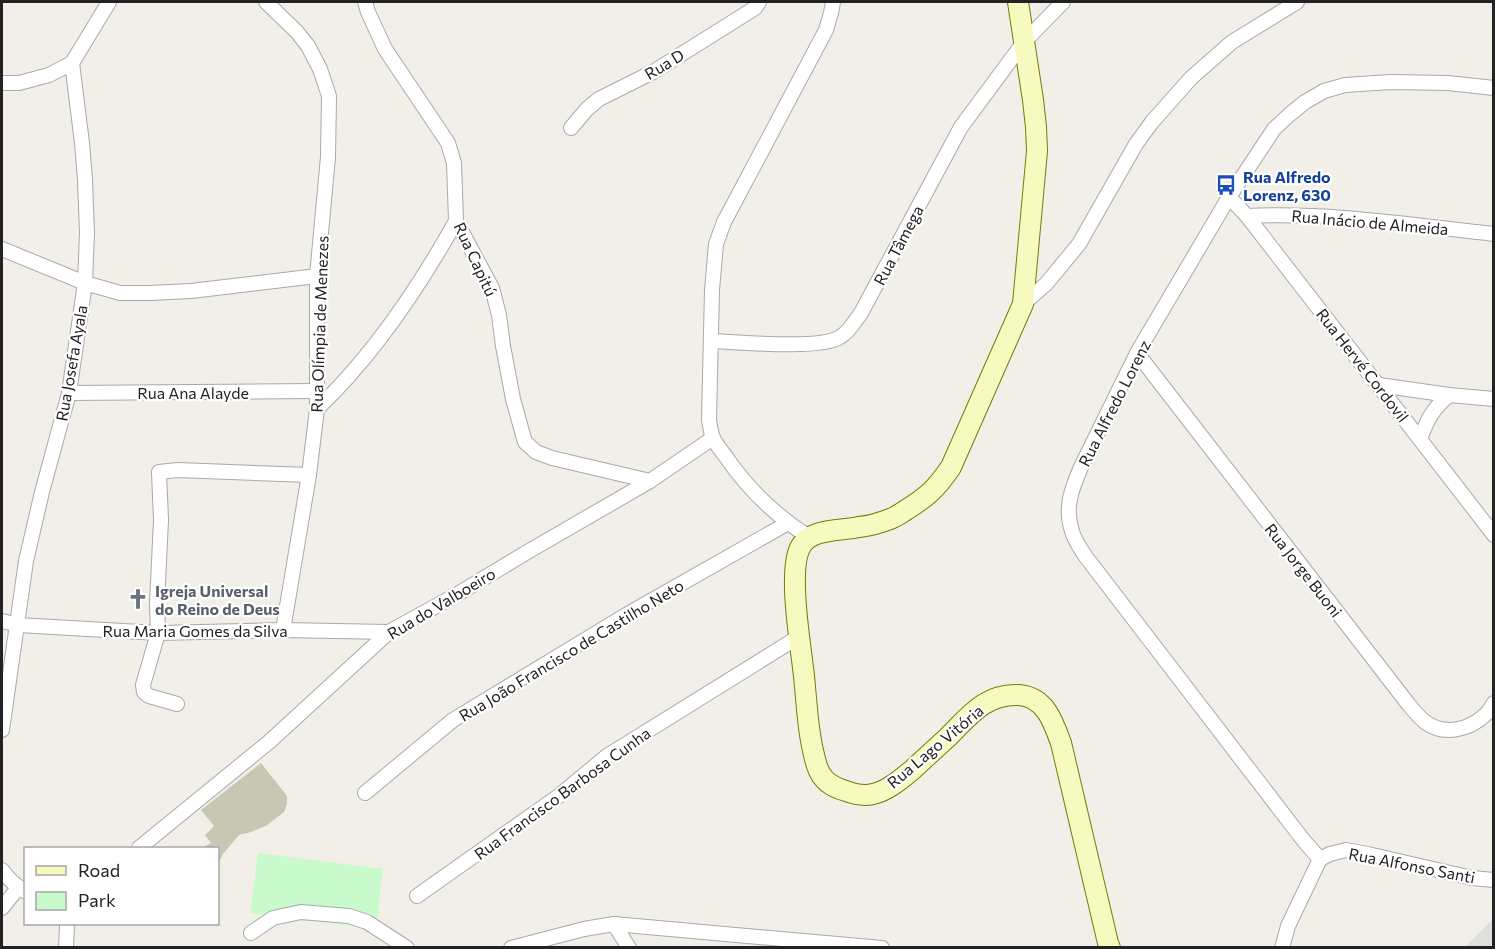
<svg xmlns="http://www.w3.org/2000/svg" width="1495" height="949" font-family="Commissioner,sans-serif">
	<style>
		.residential { fill: #e0dfdf }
		.construction { fill: #c7c7b4 }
		.park { fill: #c8facc }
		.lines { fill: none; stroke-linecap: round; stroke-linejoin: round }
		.street-casing { stroke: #a9a9a9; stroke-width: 16 }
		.secondary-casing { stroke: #707d05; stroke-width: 22 }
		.street { stroke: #fff; stroke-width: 14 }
		.secondary { stroke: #f7fabf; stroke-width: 20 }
		.labels { text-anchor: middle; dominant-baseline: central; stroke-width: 4.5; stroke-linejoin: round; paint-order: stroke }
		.street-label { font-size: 16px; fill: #222; stroke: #fff }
		.transit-label { font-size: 16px; font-weight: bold; fill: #164399; stroke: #fff; text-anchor: start }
		.worship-label { font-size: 16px; font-weight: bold; fill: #5b616d; stroke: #fff; text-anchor: start }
	</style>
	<rect width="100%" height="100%" fill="#f2efe9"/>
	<path class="residential" d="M1493 919V947H1465Z"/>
	<path class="construction" d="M261 763 287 796V804L284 812 266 826 251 832 239 835 223 854 218 864V848H202L211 843 205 835 214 826 201 810Z"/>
	<path class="park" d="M258 853 383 869 376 929 250 913Z"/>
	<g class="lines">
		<g class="street-casing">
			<g id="street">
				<path d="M266 2 297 32 308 46 320 69 329 96 328 157 317 276V409L309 475 283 630"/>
				<path d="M365 2 368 12 385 49 448 143 454 163 456 221 492 288 499 315 503 346 513 399 521 428 525 442 536 452 552 458 650 481"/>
				<path d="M2 83H19L49 75 72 63 109 2"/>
				<path d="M571 128 587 109 599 99 653 72 755 8 759 2"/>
				<path d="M1229 197 1247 216 1494 535"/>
				<path d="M1247 216C1329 212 1412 225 1494 234"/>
				<path d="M2 249 85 283 120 293H150L191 291 317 276"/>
				<path d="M1023 304 1046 284 1079 244 1136 144 1152 122 1191 78 1232 42 1297 2"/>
				<path d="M711 341C737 342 821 350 840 337 849 332 855 321 861 313L961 127 1024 42 1063 2"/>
				<path d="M1137 353 1409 705C1414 711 1419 717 1425 722 1444 736 1469 730 1485 715 1489 712 1491 707 1494 703"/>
				<path d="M1379 385 1449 395 1494 399"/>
				<path d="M69 393 317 391"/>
				<path d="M317 409C374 355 418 289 456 221"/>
				<path d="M1420 439C1428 418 1432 410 1449 395"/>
				<path d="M809 537C776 516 748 489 726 457 722 451 716 445 713 438 711 433 710 426 709 420L712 290 716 244 724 222 826 30 831 13 833 2"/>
				<path d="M2 621 18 625 158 633 283 630 389 632"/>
				<path d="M177 704 149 696 144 692 143 685 158 633 157 604 161 520 159 472 178 470 309 475"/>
				<path d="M2 730 26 561 42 492 69 393 85 283 87 233 85 180 82 143 72 63"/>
				<path d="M365 793 453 720 626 615 788 523"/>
				<path d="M139 848 269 742 389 632 456 595 529 551 650 481 713 438"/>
				<path d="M1320 859 1304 841 1086 557C1081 549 1074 540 1072 531 1064 508 1072 488 1081 467L1137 353 1229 197 1274 129 1289 115 1305 102 1324 91 1345 85 1391 82 1448 83 1494 88"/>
				<path d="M2 870C8 879 16 886 26 892"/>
				<path d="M417 896 560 795 607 756 800 636"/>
				<path d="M2 908 18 888"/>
				<path d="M614 924 629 948"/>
				<path d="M251 933 273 918 301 912 349 916 367 922 407 948"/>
				<path d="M66 948 67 924"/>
				<path d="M511 948 584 929 614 924 882 948"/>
				<path d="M1282 948 1288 926 1320 859 1330 854 1346 850 1368 854 1472 878 1494 880"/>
			</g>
		</g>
		<g class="secondary-casing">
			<path id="secondary" d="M1018 2 1033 100 1036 127 1037 151 1023 304 951 467C936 489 928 496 906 510 901 513 896 517 890 519 880 523 869 526 859 527 842 531 811 528 801 546 787 569 801 647 804 676 807 706 808 737 817 766 822 781 832 787 846 791 854 794 865 796 873 794 887 791 900 780 911 771 923 760 936 748 948 737 969 716 986 693 1019 695 1045 697 1053 721 1061 743L1108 943 1110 948"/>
		</g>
		<use href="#street" class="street"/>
		<use href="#secondary" class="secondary"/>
	</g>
	<defs>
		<g id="bus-bare" transform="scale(1.62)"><path d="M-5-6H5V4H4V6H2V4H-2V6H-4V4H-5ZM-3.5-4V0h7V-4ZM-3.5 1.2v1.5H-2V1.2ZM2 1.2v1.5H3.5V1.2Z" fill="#1a4fb4" stroke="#fff" stroke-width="2.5" paint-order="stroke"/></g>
		<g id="church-bare" transform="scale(1.62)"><path d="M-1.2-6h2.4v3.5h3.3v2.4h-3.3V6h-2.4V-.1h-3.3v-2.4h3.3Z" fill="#6b7280" stroke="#fff" stroke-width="2.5" paint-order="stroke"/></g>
	</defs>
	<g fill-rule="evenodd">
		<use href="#bus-bare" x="1226" y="185"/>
		<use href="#church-bare" x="138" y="599"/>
	</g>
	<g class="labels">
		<g class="street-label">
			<text transform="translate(664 64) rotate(-31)">Rua D</text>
			<text transform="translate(1370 222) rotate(5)">Rua Inácio de Almeida</text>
			<text transform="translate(898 245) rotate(-62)">Rua Tâmega</text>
			<text transform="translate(476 259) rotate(65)">Rua Capitú</text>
			<text transform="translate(319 324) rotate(-88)">Rua Olímpia de Menezes</text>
			<text transform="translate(71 363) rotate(-80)">Rua Josefa Ayala</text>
			<text transform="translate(1363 365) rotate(52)">Rua Hervé Cordovil</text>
			<text x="193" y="392">Rua Ana Alayde</text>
			<text transform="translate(1114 403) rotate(-63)">Rua Alfredo Lorenz</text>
			<text transform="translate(1304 570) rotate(52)">Rua Jorge Buoni</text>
			<text transform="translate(441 603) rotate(-31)">Rua do Valboeiro</text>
			<text x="195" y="630">Rua Maria Gomes da Silva</text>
			<text transform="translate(571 650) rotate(-31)">Rua João Francisco de Castilho Neto</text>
			<text transform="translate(935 746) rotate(-40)">Rua Lago Vitória</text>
			<text transform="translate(562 793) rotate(-36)">Rua Francisco Barbosa Cunha</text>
			<text transform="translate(1412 865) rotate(11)">Rua Alfonso Santi</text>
		</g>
		<g class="transit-label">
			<text x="1243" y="176">Rua Alfredo<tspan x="1243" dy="18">Lorenz, 630</tspan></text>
		</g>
		<g class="worship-label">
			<text x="155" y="590">Igreja Universal<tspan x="155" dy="18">do Reino de Deus</tspan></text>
		</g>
	</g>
	<rect width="1495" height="949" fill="none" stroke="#222222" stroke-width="6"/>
	<rect x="24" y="847" width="195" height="78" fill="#ffffff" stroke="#a7a7a7" stroke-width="1.5"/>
	<rect x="36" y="866" width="30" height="9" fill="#f7fabf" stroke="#a7a7a7" stroke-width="1.5"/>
	<text x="78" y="877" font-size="18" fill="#222222">Road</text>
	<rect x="36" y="892" width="30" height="18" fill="#c8facc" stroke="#a7a7a7" stroke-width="1.5"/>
	<text x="78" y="907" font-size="18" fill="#222222">Park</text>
</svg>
